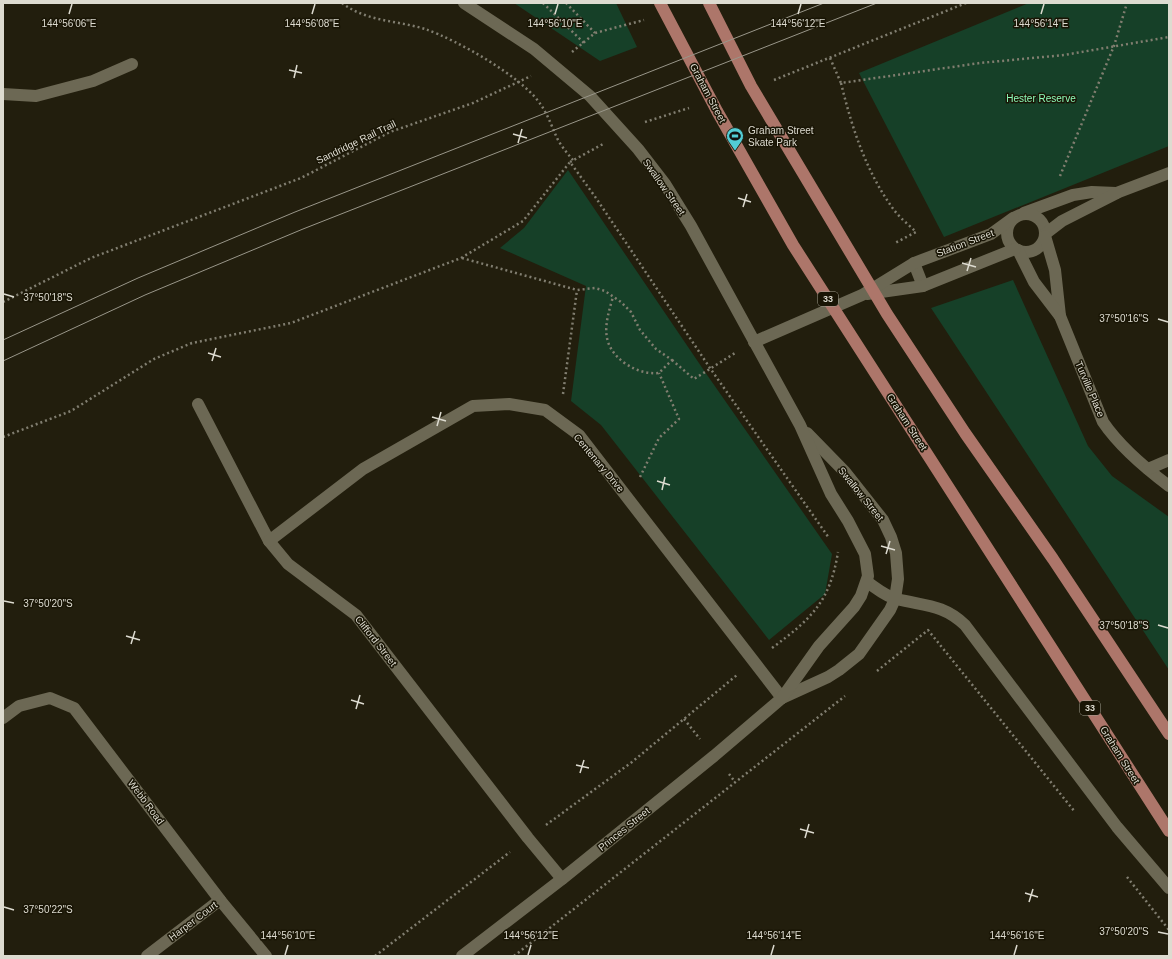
<svg xmlns="http://www.w3.org/2000/svg" width="1172" height="959" font-family="Arial,sans-serif">
	<style>
		.green { fill: #164028 }
		.lines { fill: none; stroke-linecap: round; stroke-linejoin: round }
		.path { stroke: #817e70; stroke-width: 2.5; stroke-dasharray: 2 3; stroke-linecap: butt }
		.minor { stroke: #6c6854; stroke-width: 12 }
		.major { stroke: #ad766a; stroke-width: 12 }
		.tram { stroke: #999689; stroke-width: 1 }
		.ticks { fill: none; stroke: #dddbd0; stroke-width: 1.5 }
		.labels { text-anchor: middle; dominant-baseline: central; stroke-width: 3; stroke-linejoin: round; paint-order: stroke }
		.shield { fill: #191505; stroke: #a2a093; stroke-width: 1 }
		.shield-label { font-size: 9px; font-weight: bold; fill: #dddbd0 }
		.street-label { font-size: 10px; fill: #dddbd0; stroke: #191505 }
		.park-label { font-size: 10px; fill: #8dfcb9; stroke: #191505 }
		.poi-label { font-size: 10px; fill: #dddbd0; stroke: #191505; text-anchor: start }
		.ticks-label { font-size: 10px; text-anchor: middle; fill: #dddbd0; stroke: #191505; stroke-width: 3; stroke-linejoin: round; paint-order: stroke }
	</style>
	<rect width="100%" height="100%" fill="#221e0d"/>
	<g class="green">
		<path d="M514 3H616L637 47 600 61Z"/>
		<path d="M1029 3H1169V146L944 237 859 73Z"/>
		<path d="M568 170 705 372 832 554 825 594 769 640 601 425 571 401 586 286 500 248 524 228Z"/>
		<path d="M1013 280 1088 446 1112 476 1169 517V670L931 308Z"/>
	</g>
	<g class="lines">
		<g class="path">
			<path d="M342 3C367 22 396 20 425 29 457 40 523 77 541 105 548 115 552 127 557 138 561 146 567 153 573 160"/>
			<path d="M543 3 584 43"/>
			<path d="M566 3 595 33"/>
			<path d="M572 52 595 33 644 20"/>
			<path d="M830 58 841 83 980 63 1064 55 1169 37"/>
			<path d="M774 80 966 3"/>
			<path d="M841 83C852 128 866 172 894 210 900 218 909 225 916 232L895 243"/>
			<path d="M645 122 689 108"/>
			<path d="M570 162 603 144"/>
			<path d="M1060 176 1114 46 1127 3"/>
			<path d="M462 258 577 290 595 288 605 291 621 302 631 312 640 330 656 349 672 360 659 373C647 374 637 371 626 364 599 345 605 324 613 297"/>
			<path d="M3 302 91 258 301 178 390 132 473 103 531 76"/>
			<path d="M672 360 694 379 735 353"/>
			<path d="M563 394 577 290"/>
			<path d="M3 437 71 411 154 359 192 343 291 323 461 258 523 221 570 162 596 198 710 368 829 538"/>
			<path d="M640 477 659 438 679 419 659 373"/>
			<path d="M772 648C811 619 830 602 838 552"/>
			<path d="M877 671 928 630 1075 812"/>
			<path d="M684 719 700 739"/>
			<path d="M729 774 735 782"/>
			<path d="M546 825 632 762 737 675"/>
			<path d="M1127 877 1169 930"/>
			<path d="M375 956 510 852"/>
			<path d="M514 956 845 696"/>
		</g>
		<g class="minor">
			<path d="M3 94 36 96 93 81 132 64"/>
			<path d="M1024 213 1073 195 1092 192 1116 193"/>
			<circle cx="1026" cy="233" r="19"/>
			<path d="M1045 234 1062 221 1119 192 1169 173"/>
			<path d="M1045 236 1055 270 1060 316"/>
			<path d="M1018 250 1034 282 1060 316 1103 422C1120 447 1145 468 1169 486"/>
			<path d="M914 263 923 286"/>
			<path d="M867 294 923 286 1015 249"/>
			<path d="M754 342 862 295 914 263 991 234 1013 218"/>
			<path d="M198 404 269 541 288 564 356 615 528 838 562 879"/>
			<path d="M1148 469 1169 460"/>
			<path d="M269 541 363 469 473 406 509 404 545 410 579 435 782 698"/>
			<path d="M867 582C876 588 886 597 897 599 924 606 943 604 965 625L1117 827 1169 888"/>
			<path d="M782 698 828 677 839 670 859 654 890 610 895 599 898 579 896 553 891 537 883 520 845 472 807 433"/>
			<path d="M3 718 19 706 50 698 74 708 220 900 266 956"/>
			<path d="M147 956 220 900"/>
			<path d="M462 956 562 879 714 756 782 698 819 646 854 607 861 596 868 576 865 554 848 521 831 494 800 425 691 226 665 184 638 149 590 96 534 49 464 3"/>
		</g>
		<g class="major">
			<path d="M660 3 717 111 793 245 1169 831"/>
			<path d="M709 3 751 86 887 314 965 433 1053 559 1169 734"/>
		</g>
		<g class="tram">
			<path d="M3 340 138 278 295 212 824 3"/>
			<path d="M3 361 145 295 303 229 877 3"/>
		</g>
	</g>
	<path class="ticks" d="M69 14 72 4M312 14 315 4M555 14 558 4M798 14 801 4M1041 14 1044 4M289 70 302 73M294 78 297 65M513 134 527 138M518 143 522 129M738 198 751 202M743 207 747 194M962 263 976 267M967 271 971 258M4 294 14 297M1158 319 1168 322M208 353 221 357M212 361 216 348M432 417 446 421M437 426 441 412M657 481 670 485M662 490 665 477M881 546 895 550M886 554 890 541M4 601 14 603M1158 625 1168 628M126 636 140 640M131 644 135 631M351 700 364 704M356 709 360 695M576 765 589 768M580 773 584 760M800 829 814 833M805 838 809 824M1025 893 1038 897M1029 902 1033 889M4 907 14 910M1158 932 1168 934M285 955 288 945M528 955 531 945M771 955 774 945M1014 955 1017 945"/>
	<defs>
		<g id="stadium-pin" transform="scale(0.9)"><path d="M0 17L-7.5 6A9.5 9.5 0 1 1 7.5 6Z" fill="#52ccd5" stroke="#191505"/><path d="M0-5a6.5 5 0 1 0 0 10a6.5 5 0 1 0 0-10ZM-3.5-1.8h7v3.6h-7Z" fill="#111"/></g>
	</defs>
	<g fill-rule="evenodd">
		<use href="#stadium-pin" x="735" y="136"/>
	</g>
	<g class="labels">
		<g class="shield">
			<rect x="818" y="292" width="20" height="14" rx="3"/>
			<rect x="1080" y="701" width="20" height="14" rx="3"/>
		</g>
		<g class="shield-label">
			<text x="828" y="299">33</text>
			<text x="1090" y="708">33</text>
		</g>
		<g class="street-label">
			<text transform="translate(708 93) rotate(62)">Graham Street</text>
			<text transform="translate(356 142) rotate(-26)">Sandridge Rail Trail</text>
			<text transform="translate(664 187) rotate(55)">Swallow Street</text>
			<text transform="translate(965 243) rotate(-21)">Station Street</text>
			<text transform="translate(1090 389) rotate(67)">Turville Place</text>
			<text transform="translate(907 422) rotate(57)">Graham Street</text>
			<text transform="translate(599 463) rotate(50)">Centenary Drive</text>
			<text transform="translate(861 494) rotate(51)">Swallow Street</text>
			<text transform="translate(376 641) rotate(52)">Clifford Street</text>
			<text transform="translate(1120 755) rotate(58)">Graham Street</text>
			<text transform="translate(146 802) rotate(53)">Webb Road</text>
			<text transform="translate(624 829) rotate(-39)">Princes Street</text>
			<text transform="translate(193 921) rotate(-37)">Harper Court</text>
		</g>
		<g class="park-label">
			<text x="1041" y="98">Hester Reserve</text>
		</g>
		<g class="poi-label">
			<text x="748" y="130">Graham Street<tspan x="748" dy="12">Skate Park</tspan></text>
		</g>
	</g>
	<g class="ticks-label">
		<text x="69" y="27">144°56'06"E</text>
		<text x="312" y="27">144°56'08"E</text>
		<text x="555" y="27">144°56'10"E</text>
		<text x="798" y="27">144°56'12"E</text>
		<text x="1041" y="27">144°56'14"E</text>
		<text x="48" y="301">37°50'18"S</text>
		<text x="1124" y="322">37°50'16"S</text>
		<text x="48" y="607">37°50'20"S</text>
		<text x="1124" y="629">37°50'18"S</text>
		<text x="48" y="913">37°50'22"S</text>
		<text x="1124" y="935">37°50'20"S</text>
		<text x="288" y="939">144°56'10"E</text>
		<text x="531" y="939">144°56'12"E</text>
		<text x="774" y="939">144°56'14"E</text>
		<text x="1017" y="939">144°56'16"E</text>
	</g>
	<rect width="1172" height="959" fill="none" stroke="#dddbd0" stroke-width="8"/>
</svg>
